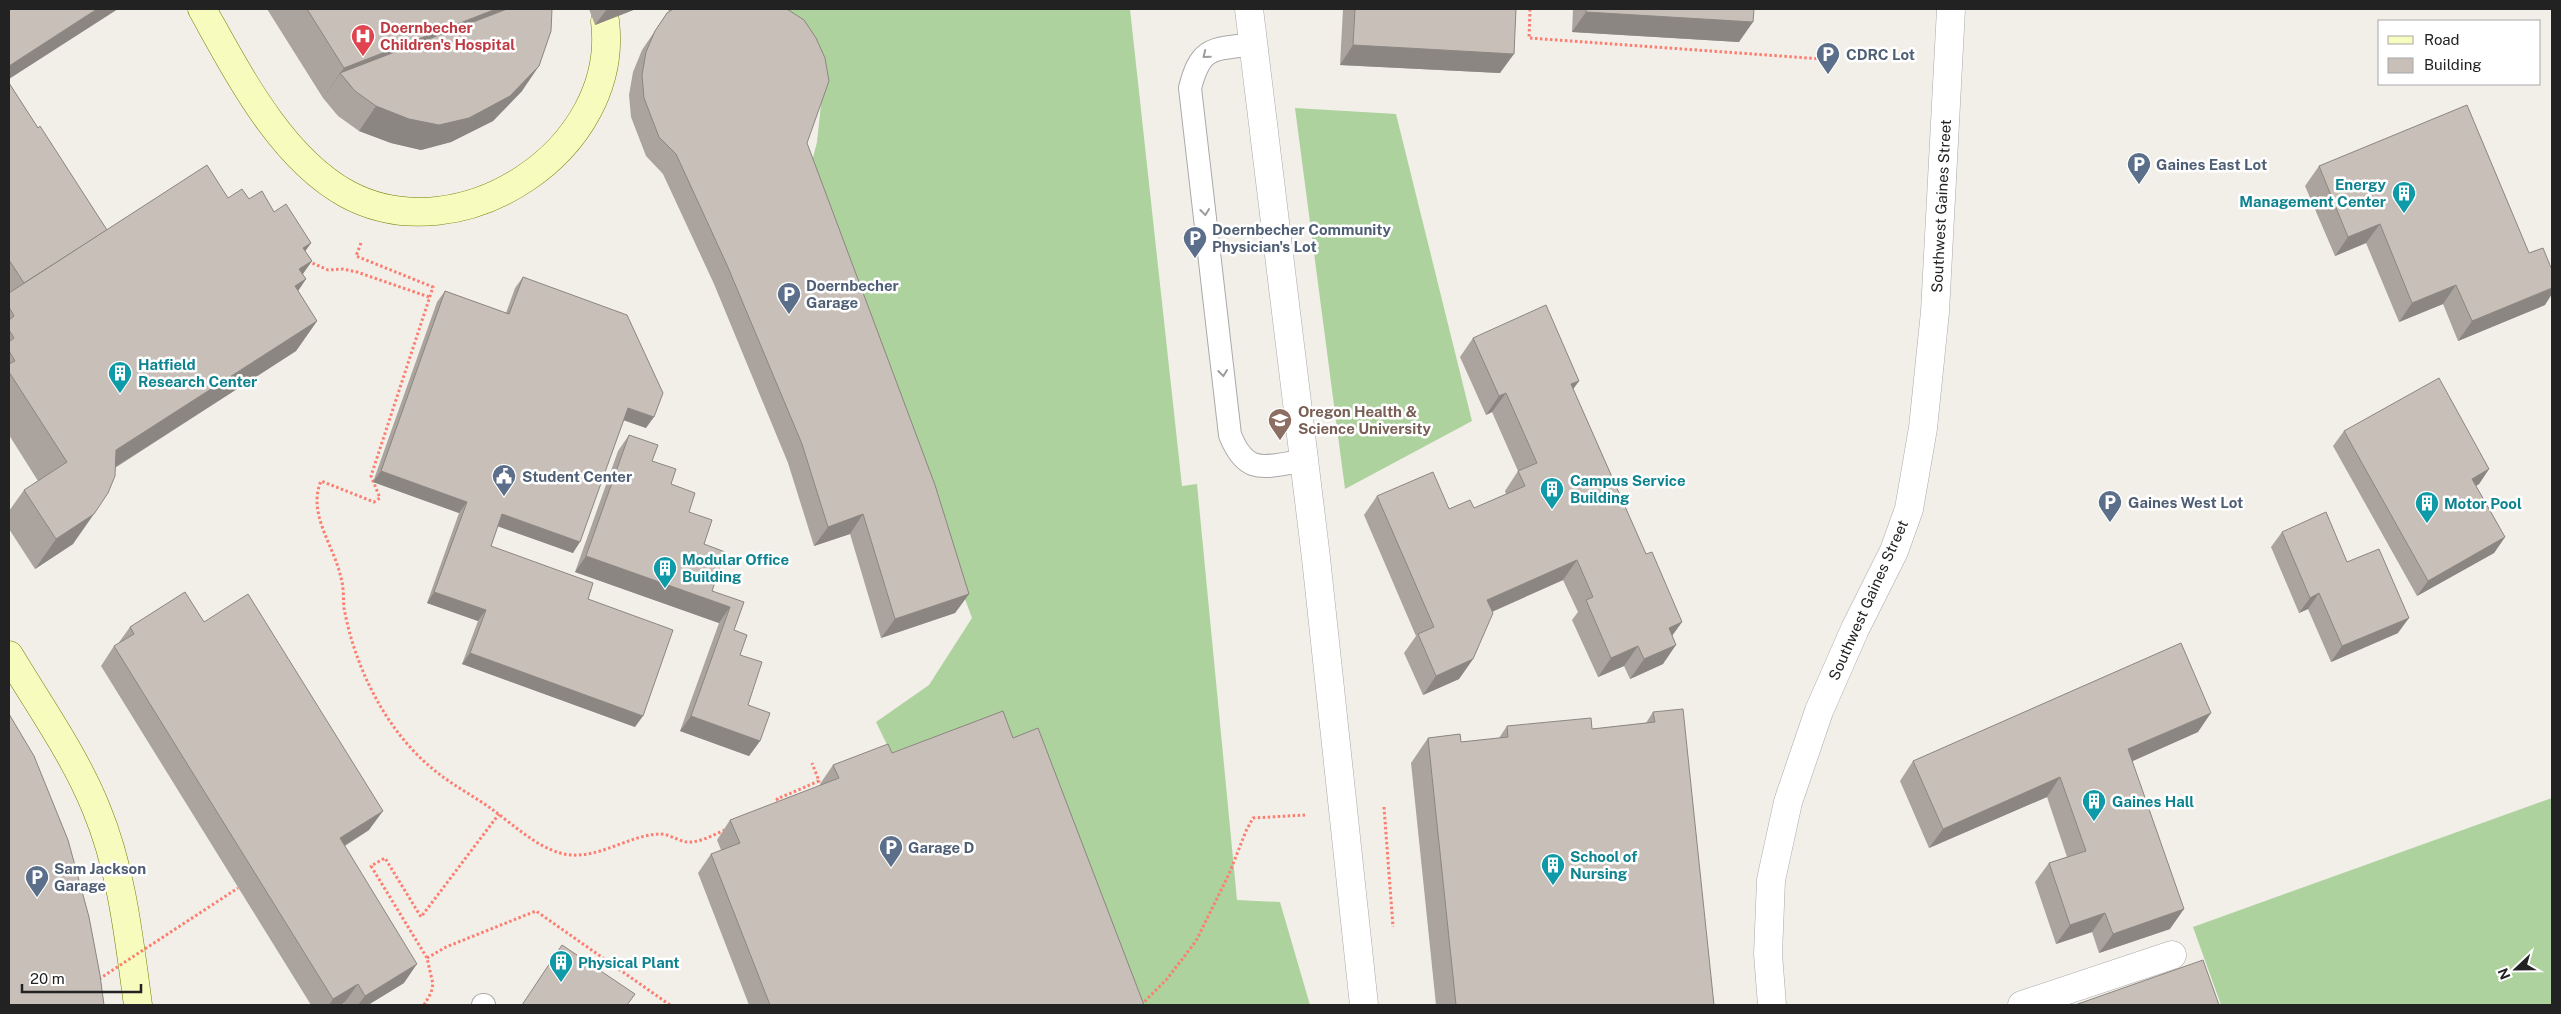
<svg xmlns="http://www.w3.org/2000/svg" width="2561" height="1014" font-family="'Public Sans',sans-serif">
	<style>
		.forest { fill: #add29d }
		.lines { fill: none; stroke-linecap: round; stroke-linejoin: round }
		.lane-casing { stroke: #a9a9a9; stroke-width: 24 }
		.street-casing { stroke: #a9a9a9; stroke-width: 29 }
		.secondary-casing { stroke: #717f03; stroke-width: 29 }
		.path { stroke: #fc7e70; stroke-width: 3; stroke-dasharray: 2.5 2.5; stroke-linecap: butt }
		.lane { stroke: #fff; stroke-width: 22 }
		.street { stroke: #fff; stroke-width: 28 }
		.secondary { stroke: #f8fbbe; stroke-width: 28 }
		.path-bridge { stroke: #fc7e70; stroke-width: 3; stroke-dasharray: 2.5 2.5; stroke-linecap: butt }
		.wall { fill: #aba49e }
		.shaded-wall { fill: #8b8681 }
		.building { fill: #c7bfb8; stroke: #8b8681 }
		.oneway { stroke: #9c9c9c }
		.labels { text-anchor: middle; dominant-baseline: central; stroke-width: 5; stroke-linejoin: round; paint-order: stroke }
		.health-label { font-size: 15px; font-weight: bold; fill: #be3a42; stroke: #fff; text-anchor: start }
		.service-label { font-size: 15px; font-weight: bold; fill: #4e5e75; stroke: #fff; text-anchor: start }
		.culture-label { font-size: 15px; font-weight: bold; fill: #0d838f; stroke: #fff; text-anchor: start }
		.street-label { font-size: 15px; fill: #222; stroke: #fff }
		.education-label { font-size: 15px; font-weight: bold; fill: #785e54; stroke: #fff; text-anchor: start }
	</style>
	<rect width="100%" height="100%" fill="#f2efe9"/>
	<g class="forest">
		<path d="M756 9H1130L1182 486 1197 484 1237 900 1280 902 1310 1005H1130L990 718 891 753 876 722 929 685 972 618 808 177 817 142 823 85Z"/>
		<path d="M1295 108 1396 114 1472 421 1345 489Z"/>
		<path d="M2552 798V1005H2221L2193 927Z"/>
	</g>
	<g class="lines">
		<g class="lane-casing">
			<g id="lane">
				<path d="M1253 44C1213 50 1201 45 1190 88L1230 435C1247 477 1265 466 1303 461"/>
				<path d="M483 1005H484"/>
			</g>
		</g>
		<g class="street-casing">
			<g id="street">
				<path d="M1249 9 1316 558 1364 1005"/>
				<path d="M1772 1005 1768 954 1771 880 1788 802 1819 711 1855 629 1894 551 1909 509 1923 428 1935 312 1951 9"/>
				<path d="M2022 1005 2172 955"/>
			</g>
		</g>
		<g class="secondary-casing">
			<g id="secondary">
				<path d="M202 9C238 73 280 157 347 194 460 255 621 150 605 21"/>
				<path d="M9 655C39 705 74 754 96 808 122 870 129 939 138 1005"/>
			</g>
		</g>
		<g class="path">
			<path d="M1530 9 1529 38 1836 60"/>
			<path d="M361 243 356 256 433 287 371 476 380 498 374 502 321 481C307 514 334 545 341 578 344 587 343 598 344 608 355 668 386 731 434 770 452 785 474 796 493 810 515 826 543 853 571 855 601 857 629 836 658 834 668 833 678 841 687 842 700 843 715 834 727 829"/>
			<path d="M308 261 328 270 343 269 357 272 429 297"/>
			<path d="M780 805 777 799 819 781 812 763"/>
			<path d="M1384 807 1393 927"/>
			<path d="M427 958 446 947 536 911 670 1005"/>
			<path d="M424 1005 431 993 433 984 427 958 371 866 385 858 421 917 499 814"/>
			<path d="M1141 1005 1167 979 1196 941 1229 874 1246 831 1253 818 1305 815"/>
		</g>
		<use href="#lane" class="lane"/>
		<use href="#street" class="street"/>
		<use href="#secondary" class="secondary"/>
		<path class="path-bridge" d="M99 979 238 888"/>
	</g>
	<g class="wall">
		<path d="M267 9H553H552L522 91 493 121 451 142 421 150 391 143 359 131 338 116 323 98Z"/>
		<path d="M589 9H636L595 25Z"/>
		<path d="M668 9H787L807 143 969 594 955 613 881 638 850 534 814 546 788 463 714 284 663 174 646 156 631 117 629 95 633 72 642 50 667 13 669 12Z"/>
		<path d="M1343 9H1516L1500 73 1340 65Z"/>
		<path d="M1573 9H1754L1739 42 1572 32Z"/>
		<path d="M9 83 38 128 107 230 228 198 249 199 274 212 311 243 305 251 312 261 302 274 306 279 298 291 317 321 296 351 115 468 73 544 35 569 9 529V511L24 490 38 481 9 435Z"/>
		<path d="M2319 166 2545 305 2458 341 2443 304 2399 322 2366 243 2335 256 2305 186Z"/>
		<path d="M523 277 646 428 624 420 573 553 498 526 491 546 588 599 635 727 462 664 478 621 427 603 459 513 373 482 437 302 445 291 506 313 515 288Z"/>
		<path d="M1473 338 1579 381 1573 389 1646 554 1682 622 1672 636 1663 664 1630 679 1624 666 1598 677 1572 620 1578 612 1563 580 1492 612 1473 659 1459 679 1423 695 1404 653 1416 636 1364 515 1377 496 1449 509 1474 508 1506 494 1505 491 1518 471 1492 412 1486 415 1460 357Z"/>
		<path d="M2344 431 2489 469 2479 484 2476 486 2505 537 2494 553 2417 596 2333 446Z"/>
		<path d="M629 435 652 461 671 484 689 512 704 544 712 591 744 602 734 630 740 655 748 705 760 741 749 756 680 731 719 623 575 572 618 451Z"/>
		<path d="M2282 532 2347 562 2398 633 2331 662 2308 609 2299 613 2271 547Z"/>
		<path d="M204 622 369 830 345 846 404 983 368 1005H345L344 1003 341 1005H311L101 666 114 646 117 645 130 627Z"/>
		<path d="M1653 712 1714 1005H1436L1411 763 1428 738 1461 742 1499 738 1507 726 1592 729 1646 723Z"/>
		<path d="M2198 732 2132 761 2170 929 2099 953 2092 932 2056 944 2035 882 2049 863 2067 857 2047 797 1929 848 1900 781 1913 761Z"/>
		<path d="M1013 738 1144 1005H749L698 873 711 854 721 850 717 840 730 820 820 786V784L833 765 892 753Z"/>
	</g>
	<g class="shaded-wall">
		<path d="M97 9H118L9 79V66Z"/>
		<path d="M496 9H553L351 87 340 73 323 98 344 68Z"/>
		<path d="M607 9H636L595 25Z"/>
		<path d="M1586 12 1753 22 1739 42 1572 32Z"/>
		<path d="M1353 45 1514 54 1500 73 1340 65Z"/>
		<path d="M539 66 522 91 493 121 451 142 421 150 391 143 359 131 376 106Z"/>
		<path d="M2380 224 2366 243 2335 256 2348 237Z"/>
		<path d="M311 243 290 273 303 248Z"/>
		<path d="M312 261 291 291 299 269Z"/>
		<path d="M306 279 285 310 295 286Z"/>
		<path d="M2456 285 2443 304 2399 322 2412 303Z"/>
		<path d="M2552 288V294L2545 305 2458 341 2472 321Z"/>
		<path d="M317 321 296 351 95 480 116 450Z"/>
		<path d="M1579 381 1565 400 1571 384Z"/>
		<path d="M1506 393 1492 412 1486 415 1499 396Z"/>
		<path d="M628 408 654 417 646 428 620 419Z"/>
		<path d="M2489 469 2479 484 2461 494 2472 479Z"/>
		<path d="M381 471 467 502 459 513 373 482Z"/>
		<path d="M94 514 73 544 35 569 56 539Z"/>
		<path d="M502 514 580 542 573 553 494 525Z"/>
		<path d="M863 514 850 534 814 546 828 527Z"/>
		<path d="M2505 537 2494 553 2417 596 2428 581Z"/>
		<path d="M586 556 730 607 719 623 575 572Z"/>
		<path d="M1577 560 1563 580 1473 620 1487 600Z"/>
		<path d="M434 592 486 610 478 621 427 603Z"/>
		<path d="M2319 593 2308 609 2299 613 2310 598Z"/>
		<path d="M969 594 955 613 881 638 895 619Z"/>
		<path d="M2409 618 2398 633 2331 662 2342 646Z"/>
		<path d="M1682 622 1668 641 1669 628Z"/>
		<path d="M1676 645 1663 664 1630 679 1644 659Z"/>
		<path d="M1638 646 1624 666 1598 677 1611 658Z"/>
		<path d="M470 653 643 716 635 727 462 664Z"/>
		<path d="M1473 659 1459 679 1423 695 1436 676Z"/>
		<path d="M2211 713 2198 732 2115 769 2128 749Z"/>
		<path d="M691 716 760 741 749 756 680 731Z"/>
		<path d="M2060 777 2047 797 1929 848 1943 829Z"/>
		<path d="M383 811 369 830 326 857 340 838Z"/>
		<path d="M2184 909 2170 929 2099 953 2113 934Z"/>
		<path d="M2105 913 2092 932 2056 944 2070 925Z"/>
		<path d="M417 964 404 983 368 1005H358L365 996Z"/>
		<path d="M358 984 344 1003 341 1005H329L333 999Z"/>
	</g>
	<g class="building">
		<path d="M9 9H97L9 66Z"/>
		<path d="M307 9H496L344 68Z"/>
		<path d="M507 9H552L551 31 539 66 510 96 469 118 439 125 409 119 376 106 355 91 340 73Z"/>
		<path d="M673 9H787L804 20 816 38 825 58 829 81 807 143 935 485 969 594 895 619 863 514 828 527 802 444 727 265 676 154 659 137 644 98 642 75 646 52 655 31 667 13Z"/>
		<path d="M1355 9H1516L1514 54 1353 45Z"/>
		<path d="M1586 9H1754L1753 22 1586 12Z"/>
		<path d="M9 83 38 128 40 126 107 230 24 283 9 260Z"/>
		<path d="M2467 105 2529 253 2543 248 2552 270V288L2472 321 2456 285 2412 303 2380 224 2348 237 2319 166Z"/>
		<path d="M207 165 228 198 242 189 249 199 262 191 274 212 286 204 311 243 303 248 312 261 299 269 306 279 295 286 317 321 116 450 115 476 108 493 94 514 56 539 24 490 67 462 9 372V364L15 361 9 351V342L14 338 9 330V320L14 316 9 307V293Z"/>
		<path d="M523 277 627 315 663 393 654 417 628 408 580 542 502 514 491 546 593 583 588 599 673 630 643 716 470 653 486 610 434 592 467 502 381 471 445 291 509 314Z"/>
		<path d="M1546 305 1579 381 1571 384 1646 554 1652 552 1682 622 1669 628 1676 645 1644 659 1638 646 1611 658 1586 600 1593 597 1577 560 1487 600 1493 613 1473 659 1436 676 1418 634 1434 627 1377 496 1433 472 1449 509 1470 500 1474 508 1525 486 1518 471 1537 463 1506 393 1499 396 1473 338Z"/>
		<path d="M2439 378 2489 469 2472 479 2505 537 2428 581 2344 431Z"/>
		<path d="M629 435 658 445 652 461 676 469 671 484 695 493 689 512 712 520 704 544 725 552 712 591 744 602 734 630 747 635 740 655 762 662 748 705 770 713 760 741 691 716 730 607 586 556Z"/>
		<path d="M2326 512 2347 562 2379 549 2409 618 2342 646 2319 593 2310 598 2282 532Z"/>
		<path d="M185 592 204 622 248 594 383 811 340 838 417 964 365 996 358 984 333 999 114 646 134 634 130 627Z"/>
		<path d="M2181 643 2211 713 2128 749 2184 909 2113 934 2105 913 2070 925 2049 863 2086 851 2060 777 1943 829 1913 761Z"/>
		<path d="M1683 709 1714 1005H1456L1428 738 1460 734 1461 742 1508 737 1507 726 1591 718 1592 729 1655 722 1653 712Z"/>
		<path d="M1003 711 1013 738 1038 728 1144 1005H770L711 854 740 843 730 820 839 778 833 765 888 744 892 753Z"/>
		<path d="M9 714 34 756 68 840 89 917 100 975 104 1005H9Z"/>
		<path d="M562 945 635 994 627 1005H522Z"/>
		<path d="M2203 960 2219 1005H2075Z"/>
	</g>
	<defs><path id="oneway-chevron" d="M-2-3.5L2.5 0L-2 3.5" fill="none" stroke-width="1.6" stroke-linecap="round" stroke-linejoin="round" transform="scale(1.25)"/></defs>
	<g class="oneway">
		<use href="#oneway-chevron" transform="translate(1206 55) rotate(141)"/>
		<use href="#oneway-chevron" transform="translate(1205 212) rotate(83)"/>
		<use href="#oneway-chevron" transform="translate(1223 373) rotate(83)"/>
	</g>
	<defs>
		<g id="hospital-pin" transform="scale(1.25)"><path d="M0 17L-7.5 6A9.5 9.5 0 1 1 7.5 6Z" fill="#e0444e" stroke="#fff"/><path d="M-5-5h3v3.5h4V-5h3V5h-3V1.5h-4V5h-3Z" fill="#fff"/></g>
		<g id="parking-pin" transform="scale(1.25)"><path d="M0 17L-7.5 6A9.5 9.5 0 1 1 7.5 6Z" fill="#5c6f8a" stroke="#fff"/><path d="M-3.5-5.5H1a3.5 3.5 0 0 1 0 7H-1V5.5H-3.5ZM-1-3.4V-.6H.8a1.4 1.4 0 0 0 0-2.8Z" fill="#fff"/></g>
		<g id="building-pin" transform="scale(1.25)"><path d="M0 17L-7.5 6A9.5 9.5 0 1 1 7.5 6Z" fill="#0f9aa8" stroke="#fff"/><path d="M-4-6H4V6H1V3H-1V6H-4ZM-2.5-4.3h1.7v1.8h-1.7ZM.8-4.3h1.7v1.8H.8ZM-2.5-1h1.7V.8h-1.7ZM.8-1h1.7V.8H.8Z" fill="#fff"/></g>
		<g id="university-pin" transform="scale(1.25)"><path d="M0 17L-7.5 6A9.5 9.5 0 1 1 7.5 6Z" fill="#8d6e63" stroke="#fff"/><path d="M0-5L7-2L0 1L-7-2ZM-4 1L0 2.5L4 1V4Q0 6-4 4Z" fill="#fff"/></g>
		<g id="civic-pin" transform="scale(1.25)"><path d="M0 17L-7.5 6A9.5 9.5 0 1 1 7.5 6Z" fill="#5c6f8a" stroke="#fff"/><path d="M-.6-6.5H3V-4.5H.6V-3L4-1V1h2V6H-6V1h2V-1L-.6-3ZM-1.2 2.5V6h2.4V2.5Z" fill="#fff"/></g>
	</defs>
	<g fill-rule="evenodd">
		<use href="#hospital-pin" x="363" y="36"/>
		<use href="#parking-pin" x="1828" y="54"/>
		<use href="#parking-pin" x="2139" y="164"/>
		<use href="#building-pin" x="2404" y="193"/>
		<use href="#parking-pin" x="1195" y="238"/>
		<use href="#parking-pin" x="789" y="294"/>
		<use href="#building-pin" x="120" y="373"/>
		<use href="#university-pin" x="1280" y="420"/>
		<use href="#civic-pin" x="504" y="476"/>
		<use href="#building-pin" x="1552" y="489"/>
		<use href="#parking-pin" x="2110" y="502"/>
		<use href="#building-pin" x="2427" y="503"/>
		<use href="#building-pin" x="665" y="568"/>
		<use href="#building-pin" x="2094" y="801"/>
		<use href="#parking-pin" x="891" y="847"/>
		<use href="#building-pin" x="1553" y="865"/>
		<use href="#parking-pin" x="37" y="877"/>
		<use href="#building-pin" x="561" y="962"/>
	</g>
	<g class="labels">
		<g class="health-label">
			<text x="380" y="27">Doernbecher<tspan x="380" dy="17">Children's Hospital</tspan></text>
		</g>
		<g class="service-label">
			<text x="1846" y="54">CDRC Lot</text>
			<text x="2156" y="164">Gaines East Lot</text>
			<text x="1212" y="229">Doernbecher Community<tspan x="1212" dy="17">Physician's Lot</tspan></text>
			<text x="806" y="285">Doernbecher<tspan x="806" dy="17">Garage</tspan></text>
			<text x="522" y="476">Student Center</text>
			<text x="2128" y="502">Gaines West Lot</text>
			<text x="908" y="847">Garage D</text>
			<text x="54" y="868">Sam Jackson<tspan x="54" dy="17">Garage</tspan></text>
		</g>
		<g class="culture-label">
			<text x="2386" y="184" text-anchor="end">Energy<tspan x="2386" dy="17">Management Center</tspan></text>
			<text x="138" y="364">Hatfield<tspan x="138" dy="17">Research Center</tspan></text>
			<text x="1570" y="480">Campus Service<tspan x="1570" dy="17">Building</tspan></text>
			<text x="2444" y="503">Motor Pool</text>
			<text x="682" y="559">Modular Office<tspan x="682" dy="17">Building</tspan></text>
			<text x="2112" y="801">Gaines Hall</text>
			<text x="1570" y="856">School of<tspan x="1570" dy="17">Nursing</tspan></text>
			<text x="578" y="962">Physical Plant</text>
		</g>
		<g class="street-label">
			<text transform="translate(1941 206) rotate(-87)">Southwest Gaines Street</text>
			<text transform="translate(1868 600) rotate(-66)">Southwest Gaines Street</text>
		</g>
		<g class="education-label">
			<text x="1298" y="411">Oregon Health &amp;<tspan x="1298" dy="17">Science University</tspan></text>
		</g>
	</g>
	<rect width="2561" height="1014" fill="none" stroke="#222222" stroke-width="20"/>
	<rect x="2378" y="20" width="162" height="65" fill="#ffffff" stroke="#a7a7a7"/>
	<rect x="2388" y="36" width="25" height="8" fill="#f8fbbe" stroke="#a7a7a7"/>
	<text x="2424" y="45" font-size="15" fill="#222222">Road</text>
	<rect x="2388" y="58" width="25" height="15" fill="#c7bfb8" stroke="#a7a7a7"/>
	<text x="2424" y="70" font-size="15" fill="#222222">Building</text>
	<g transform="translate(2516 969) rotate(248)" stroke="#ffffff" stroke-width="4" paint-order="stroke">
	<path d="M0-4L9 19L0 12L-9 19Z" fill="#222222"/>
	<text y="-8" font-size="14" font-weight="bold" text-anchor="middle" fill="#222222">N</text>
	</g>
	<path d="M22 984v8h119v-8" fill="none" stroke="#222222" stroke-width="2.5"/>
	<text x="30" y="984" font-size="15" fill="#222222" stroke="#ffffff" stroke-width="4" paint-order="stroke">20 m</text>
</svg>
